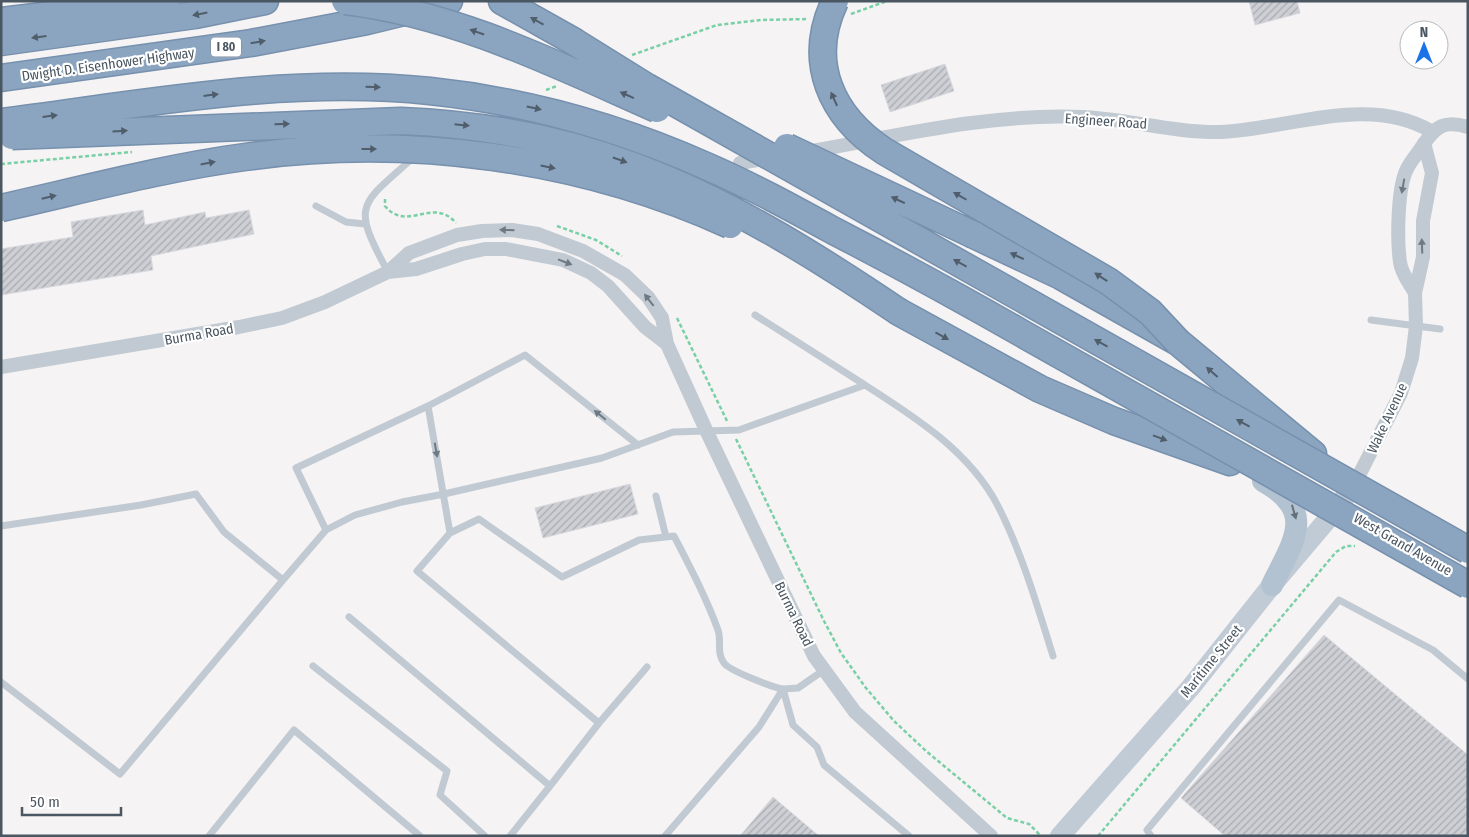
<svg xmlns="http://www.w3.org/2000/svg" width="1469" height="837" font-family="'Fira Sans Condensed',sans-serif">
<style>
.building{fill:url(#building-hatch);stroke:#d7d9de}
.lines{fill:none;stroke-linecap:round;stroke-linejoin:round}
.motorway-casing{stroke:#7690ad;stroke-width:29}
.path{stroke:#7ad0a6;stroke-width:2.5;stroke-dasharray:4 2.5;stroke-linecap:butt}
.service{stroke:#c1cad2;stroke-width:7}
.minor{stroke:#c1cad2;stroke-width:14}
.secondary{stroke:#c1cbd6;stroke-width:20}
.primary{stroke:#b3c2d1;stroke-width:22}
.motorway{stroke:#8ba5c1;stroke-width:26}
.motorway-bridge-casing{stroke:#7690ad;stroke-width:29;stroke-linecap:butt}
.motorway-bridge{stroke:#8ba5c1;stroke-width:26}
.oneway{fill:#505e6b}
.oneway2{fill:#6e7983}
.oneway3{fill:#64717d}
.labels{text-anchor:middle;stroke-width:4.5;stroke-linejoin:round;paint-order:stroke}
.shield{fill:#fff;stroke:#808990;stroke-width:1}
.shield-label{font-size:12px;font-weight:bold;fill:#4a5661}
.street-label{font-size:14px;fill:#4a5661;stroke:#fff}
</style>
<defs>
<pattern id="building-hatch" width="6" height="6" patternUnits="userSpaceOnUse" patternTransform="scale(1.25)"><rect width="6" height="6" fill="#cdcfd5"/><path d="M-1 1l2-2M0 6l6-6M5 7l2-2" fill="none" stroke="#a8abb0"/></pattern>
</defs>
<rect width="100%" height="100%" fill="#f5f3f3"/>
<path class="building" d="M1249 1H1297L1300 13 1255 25Z
M945 64 954 91 890 112 881 85Z
M143 210 145 225 205 212 206 218 249 210 254 234 151 256 153 270 1 295V249L73 237 71 222Z
M630 484 638 514 543 538 535 508Z
M1324 635 1468 755V836H1225L1181 798Z
M773 797 819 836H740Z"/>
<g class="lines">
<g class="motorway-casing">
<path id="motorway" d="M502 1 573 41
M1 21 167 1
M1 42 195 15 265 1
M1 78 251 43 367 21 449 1
M974 235 1061 276 1178 342 1313 454
M899 312 1040 389 1114 421 1230 462"/>
</g>
<path class="path" d="M851 14 887 1
M632 55 717 25 761 20 808 19
M546 90 557 86
M1 164 132 152
M385 199V206C407 233 433 196 456 223
M557 226 596 240 622 256
M677 318 727 421
M736 439 824 621 841 653 866 688 894 721 926 751 1007 818 1029 824 1041 836
M1098 836 1336 552 1346 546H1355"/>
<path class="service" d="M316 206 346 222 365 224
M388 272C351 204 359 206 413 158
M755 315C788 336 821 357 854 378 907 412 968 448 998 506 1022 553 1037 605 1053 656
M1371 320 1440 329
M428 406 450 533
M656 496 666 537
M1 526 141 505 196 494 224 532 283 580 326 530 355 515 402 502 444 494 602 458 673 432 739 430 865 385
M326 530 296 468 428 406 525 355 638 445
M349 617 550 786 599 723 417 571 450 533 479 519 562 577 639 540 674 536C690 567 706 597 718 630 722 642 716 652 724 663 730 671 772 687 783 689L793 725 817 747 824 765 909 836
M313 666 447 771 440 795 485 836
M1 682 120 774 283 580
M599 723 647 667
M209 836 294 730 420 836
M510 836 550 786
M665 836 759 727 783 689 798 688 824 670
M1151 836 1147 830 1339 600 1433 650 1468 679"/>
<path class="minor" d="M806 152C897 136 989 113 1082 117 1128 119 1175 133 1221 132 1289 129 1368 94 1431 131
M740 163 770 158
M388 272 416 269 462 254 485 249H506L563 260 591 273 608 286 645 327 667 344
M1415 293C1410 284 1401 273 1400 262 1397 241 1397 185 1408 167 1412 159 1419 152 1423 145 1436 126 1444 120 1468 127
M1 367 239 327 282 318 325 302 388 272 409 253 457 235 482 231 512 230 538 234 583 251 625 275 648 297 662 318 667 344 706 430 814 656 855 712 991 836
M1356 481 1401 393 1412 358 1416 326 1415 293 1423 257V221L1432 173 1424 143"/>
<path class="secondary" d="M1060 836 1191 687 1272 585 1338 507 1356 481"/>
<path class="primary" d="M1263 481C1318 511 1293 542 1272 585"/>
<use href="#motorway" class="motorway"/>
<g class="motorway-bridge-casing">
<path id="motorway-bridge" d="M345 1C456 14 555 64 657 109
M835 1C806 62 831 116 884 151L1108 281 1150 312 1178 342
M573 41 647 87 1468 550
M1 122C143 104 286 76 430 91 525 101 618 127 706 166 750 185 792 208 834 231 898 264 960 298 1023 334 1171 417 1319 501 1468 585
M12 136 401 121C603 129 736 202 899 312
M787 147 974 235
M1 208C82 190 163 168 245 157 408 134 580 157 730 225"/>
</g>
<use href="#motorway-bridge" class="motorway-bridge"/>
</g>
<defs><path id="oneway-solid" d="M-6-.8H1V-3.2L6.5 0L1 3.2V.8H-6Z" transform="scale(1.25)"/></defs>
<g class="oneway">
<use href="#oneway-solid" transform="translate(200 14) rotate(169)"/>
<use href="#oneway-solid" transform="translate(537 21) rotate(-151)"/>
<use href="#oneway-solid" transform="translate(477 32) rotate(-161)"/>
<use href="#oneway-solid" transform="translate(39 37) rotate(173)"/>
<use href="#oneway-solid" transform="translate(258 42) rotate(-10)"/>
<use href="#oneway-solid" transform="translate(373 87) rotate(2)"/>
<use href="#oneway-solid" transform="translate(211 95) rotate(-7)"/>
<use href="#oneway-solid" transform="translate(627 95) rotate(-156)"/>
<use href="#oneway-solid" transform="translate(834 99) rotate(-114)"/>
<use href="#oneway-solid" transform="translate(534 108) rotate(12)"/>
<use href="#oneway-solid" transform="translate(50 116) rotate(-7)"/>
<use href="#oneway-solid" transform="translate(282 124) rotate(-2)"/>
<use href="#oneway-solid" transform="translate(462 125) rotate(6)"/>
<use href="#oneway-solid" transform="translate(120 131) rotate(-3)"/>
<use href="#oneway-solid" transform="translate(369 149)"/>
<use href="#oneway-solid" transform="translate(620 160) rotate(19)"/>
<use href="#oneway-solid" transform="translate(208 163) rotate(-11)"/>
<use href="#oneway-solid" transform="translate(548 167) rotate(11)"/>
<use href="#oneway-solid" transform="translate(960 196) rotate(-150)"/>
<use href="#oneway-solid" transform="translate(49 197) rotate(-13)"/>
<use href="#oneway-solid" transform="translate(898 200) rotate(-155)"/>
<use href="#oneway-solid" transform="translate(1017 256) rotate(-155)"/>
<use href="#oneway-solid" transform="translate(960 263) rotate(-151)"/>
<use href="#oneway-solid" transform="translate(1101 277) rotate(-147)"/>
<use href="#oneway-solid" transform="translate(942 336) rotate(29)"/>
<use href="#oneway-solid" transform="translate(1101 343) rotate(-151)"/>
<use href="#oneway-solid" transform="translate(1212 372) rotate(-139)"/>
<use href="#oneway-solid" transform="translate(1243 423) rotate(-151)"/>
<use href="#oneway-solid" transform="translate(1160 438) rotate(20)"/>
</g>
<g class="oneway2">
<use href="#oneway-solid" transform="translate(1403 186) rotate(100)"/>
<use href="#oneway-solid" transform="translate(507 230) rotate(-179)"/>
<use href="#oneway-solid" transform="translate(1422 246) rotate(-92)"/>
<use href="#oneway-solid" transform="translate(565 262) rotate(21)"/>
<use href="#oneway-solid" transform="translate(649 300) rotate(-128)"/>
<use href="#oneway-solid" transform="translate(600 415) rotate(-141)"/>
<use href="#oneway-solid" transform="translate(436 450) rotate(80)"/>
</g>
<use class="oneway3" href="#oneway-solid" transform="translate(1294 512) rotate(74)"/>
<g class="labels">
<rect class="shield" x="211" y="37.5" width="30" height="19" rx="4"/>
<g class="shield-label">
<text x="226" y="51">I 80</text>
</g>
<g class="street-label">
<text transform="translate(108 64) rotate(-8)" y="5">Dwight D. Eisenhower Highway</text>
<text transform="translate(1106 121) rotate(4)" y="5">Engineer Road</text>
<text transform="translate(199 334) rotate(-10)" y="5">Burma Road</text>
<text transform="translate(1387 418) rotate(-65)" y="5">Wake Avenue</text>
<text transform="translate(1403 544) rotate(30)" y="5">West Grand Avenue</text>
<text transform="translate(794 614) rotate(64)" y="5">Burma Road</text>
<text transform="translate(1211 661) rotate(-51)" y="5">Maritime Street</text>
</g>
</g>
<rect width="1469" height="837" fill="none" stroke="#4a5661" stroke-width="5"/>
<g transform="translate(1424 45)"><circle r="24" fill="#ffffff" stroke="#b7bbc0"/>
<path d="M0-4L9 19L0 12L-9 19Z" fill="#1a73e8"/>
<text y="-8" font-size="14" font-weight="bold" text-anchor="middle" fill="#4a5661">N</text>
</g>
<path d="M22 807v8h99v-8" fill="none" stroke="#4a5661" stroke-width="2.5"/>
<text x="30" y="807" font-size="15" fill="#4a5661" stroke="#ffffff" stroke-width="4" paint-order="stroke">50 m</text>
</svg>
